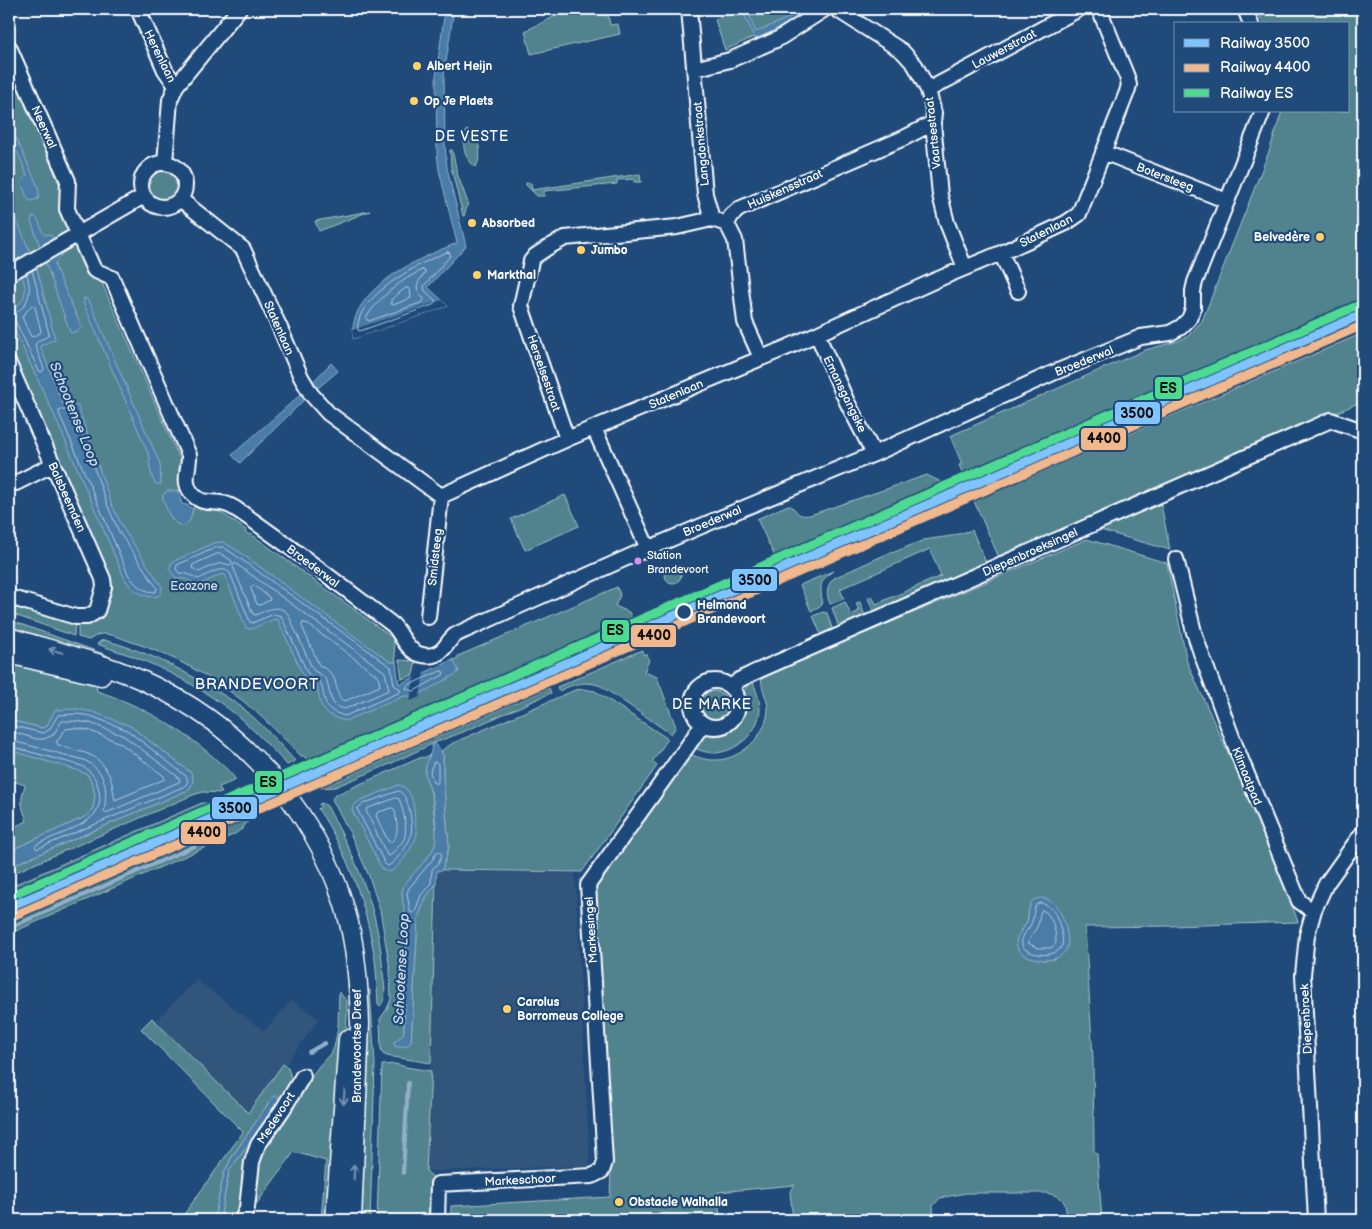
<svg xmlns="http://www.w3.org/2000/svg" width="1372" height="1229" font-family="'Balsamiq Sans',sans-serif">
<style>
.built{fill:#32557c}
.green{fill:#51838e;stroke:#a8c1c6;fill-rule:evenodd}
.water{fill:#4a7ca7;stroke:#92b0ca}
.pier{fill:#1f4a7a}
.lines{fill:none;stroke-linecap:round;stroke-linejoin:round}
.shore{stroke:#b7cbdc;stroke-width:1}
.stream{stroke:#92b0ca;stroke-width:4}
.minor-casing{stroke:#fff;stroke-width:18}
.major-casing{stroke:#fff;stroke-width:21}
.minor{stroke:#1f4a7a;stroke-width:14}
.major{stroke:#1f4a7a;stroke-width:18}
.rail-1-casing{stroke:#1f4a7a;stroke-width:12}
.rail-2-casing{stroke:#1f4a7a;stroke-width:12}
.rail-3-casing{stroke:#1f4a7a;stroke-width:12}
.rail-1{stroke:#80c4ff;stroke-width:9}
.rail-2{stroke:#f1b78d;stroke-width:9}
.rail-3{stroke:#4ddb92;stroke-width:9}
.oneway{stroke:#7992af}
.poi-dot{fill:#ffd166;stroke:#1f4a7a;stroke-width:2}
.bus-dot{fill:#d193ec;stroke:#1f4a7a;stroke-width:2}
.stop-dot{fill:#1f4a7a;stroke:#fff;stroke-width:2.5}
.labels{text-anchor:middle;stroke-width:4.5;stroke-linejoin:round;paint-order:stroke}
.bus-label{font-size:11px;fill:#fff;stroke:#1f4a7a;text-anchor:start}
.street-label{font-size:12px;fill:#fff;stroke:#1f4a7a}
.poi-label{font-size:12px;font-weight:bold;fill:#fff;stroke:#1f4a7a;text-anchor:start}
.park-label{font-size:12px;fill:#d4e0e3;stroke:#1f4a7a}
.stop-label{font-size:12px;font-weight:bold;fill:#fff;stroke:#1f4a7a;text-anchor:start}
.neighbourhood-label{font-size:14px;letter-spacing:1px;fill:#fff;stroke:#1f4a7a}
.water-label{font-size:14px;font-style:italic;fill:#d2dee9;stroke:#1f4a7a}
.quarter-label{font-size:15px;letter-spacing:1px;fill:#fff;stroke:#1f4a7a}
.line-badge{stroke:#1f4a7a;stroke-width:2}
.pale-badge-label{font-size:14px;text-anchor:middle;font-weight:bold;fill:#111}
</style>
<rect width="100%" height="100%" fill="#1f4a7a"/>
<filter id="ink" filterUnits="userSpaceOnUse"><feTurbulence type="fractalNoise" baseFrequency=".02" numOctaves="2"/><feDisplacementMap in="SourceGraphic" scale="10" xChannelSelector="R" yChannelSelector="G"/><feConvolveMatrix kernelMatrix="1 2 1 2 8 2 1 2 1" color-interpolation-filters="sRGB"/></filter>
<g filter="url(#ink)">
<path class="built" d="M249 794 263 811 9 922V896L211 808 212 810Z
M438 871 575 873 590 1166 426 1171Z
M197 980 264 1031 292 1000 319 1019 247 1118 152 1024Z"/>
<path class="green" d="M570 9H607L610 25 618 24 620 34 531 54 525 31Z
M731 9H811L787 22 725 50 715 20Z
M1257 9H1363V303L965 478 959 465 962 464 950 436 1145 350 1178 341 1187 337 1202 321 1270 149 1282 111H1348V24H1263Z
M9 66 101 282 102 283 182 464 178 479 181 490 176 491 178 503 192 511 195 506 205 510 219 511 246 530 245 532 250 535 251 534 393 638 396 662H393L398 687 454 662 453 660 458 658V656L617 587 620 595 615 606 629 612 633 621 312 764H310L304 756H301C283 737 264 718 243 701 209 675 170 654 129 641 121 638 112 634 103 634 98 634 94 637 89 640L78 637V624H87L99 618 110 584 9 356Z
M467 130C480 139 483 153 476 167 463 158 461 144 467 130Z
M450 150H452L458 176 468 203 464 216H463L451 167Z
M147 187a16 16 0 1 1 32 0a16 16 0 1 1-32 0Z
M640 174 641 182H634V179L617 180V184L544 191V196H537L526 185V183H531L532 190Z
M370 211 319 231 315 221Z
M1363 333V401L1000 560 974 501Z
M927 475 949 486 936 490 796 552 795 550 776 559 757 519 788 505C800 510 794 517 810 515Z
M565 495 579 526 525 550 511 519Z
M1160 499 1170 550 1093 528Z
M972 530 987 565 877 612 873 610 868 598 872 596 876 604 941 576 930 549 840 589 844 599 830 604C826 594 826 586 834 578L891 552 892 553 924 540 951 536Z
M1087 539 1167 563 1187 662 1265 835 1286 887 1298 922 1170 926 1085 927 1093 1059 1094 1151 1097 1154 1102 1220H1067C1065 1201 1066 1198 1047 1193H966L940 1198 933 1206 934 1220H793L790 1192 795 1185 718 1192 720 1220H451V1206L610 1197 611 1171 594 886 688 753C697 757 704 760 714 760 740 761 768 735 768 708 767 696 759 686 762 674L865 629 866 633ZM1053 903C1063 916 1067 929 1067 946L1055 959 1042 960 1020 931 1027 923 1029 910Z
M665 575a8 8 0 1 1 16 0a8 8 0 1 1-16 0Z
M833 571C816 582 822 590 822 605L811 611 800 585Z
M845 602 851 615 859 611 856 603 860 602 865 616 864 618 841 628 838 625 832 608Z
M9 603 75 623 74 636 9 613Z
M823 612 827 613 833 631 822 637 813 616Z
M9 620 107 655V657L9 635Z
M104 640C143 650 178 667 212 688 223 695 234 701 244 709 262 724 279 743 295 761L287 765C272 749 258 734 241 719 212 694 175 674 140 659 125 653 113 650 97 644L101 641Z
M642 650 644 655 647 654 649 660 644 672 657 677 676 727 671 734 601 686C585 680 573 684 559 691L557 687Z
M9 657 96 684 97 691C141 705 186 731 220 763 226 768 232 774 236 780L219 787 222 793 203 792 193 795 9 875V867L188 790C193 784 194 780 191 773L130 726 46 727 42 728 9 720Z
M399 660 416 661 413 675 402 679Z
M752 679C755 688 760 699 760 709 759 732 738 751 716 753 708 753 700 751 693 747 695 745 698 740 701 738 710 733 722 740 734 729 751 713 735 694 752 679Z
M549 688 551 693 463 732 434 743 390 764 335 787 318 788 324 785 325 786 330 784Z
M583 689 595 691 668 739 652 762 657 766 582 872 442 870 449 847 443 777V755L441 751 453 743 575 690Z
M699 706a15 15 0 1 1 30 0a15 15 0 1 1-30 0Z
M9 750 80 770 88 775 93 785 95 796 93 808 89 814 83 818 9 851V829L27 821C21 805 20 801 25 785L9 780Z
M430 755 425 773 432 797 437 838 435 846 429 856 405 885 402 892 407 926 404 1030 403 1035 394 1042 411 1041 418 918 426 897 436 884 431 1063 387 1056 383 1054 381 1049 380 1019 387 1009 391 999 390 969 380 910 369 876 350 833 332 799 335 795 422 757 423 758Z
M202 803 220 804 228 803 212 810 211 808 9 896V887Z
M322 803 327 806C357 861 379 909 383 973 384 984 388 997 380 1006L378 1005C377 989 377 975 375 960 367 907 348 853 318 809L321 807 319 804Z
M261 812 249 820 242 829 233 835 9 934V922Z
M369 990H370L375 1064 370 1220H356L363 1000Z
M339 992 347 1001V1016L333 1220H321L326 1161 294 1152 245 1220 263 1143 319 1066 330 1054 334 1048 338 1028Z
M152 1018 248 1113 283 1064 288 1068 293 1084 248 1171 237 1220H220L229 1171 278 1103 279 1098 276 1096 272 1098 232 1157 224 1173 214 1220H180L243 1132 141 1029Z
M395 1064 406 1067 431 1071 426 1171 434 1178 433 1220H377L382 1065Z"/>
<path class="water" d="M445 9H454L444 75 445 145 447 168 466 246 428 287 448 306 353 339C347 289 419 258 457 243L439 170 437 153 436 76Z
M742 9H747C751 17 752 25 756 32L786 19 804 9H813L790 23 755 39Z
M9 122 38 187 39 194 38 199 30 201 27 198 22 184 23 180 27 175 18 153 16 151 9 149Z
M34 216C41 220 39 229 45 235L49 234 54 239 61 255 55 263V267L82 328 72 333 70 332 31 221 32 218Z
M18 223 37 269 55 339 40 346 63 404 67 406 76 405 78 407 111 503 124 530 162 587C162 605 138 594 131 587 128 584 126 580 124 577L52 410 9 318C10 308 12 311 18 305 29 296 25 282 20 271 17 265 15 258 9 254V225Z
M84 298 87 299 90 303 160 464 161 484H156L152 477 149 462 151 460 84 304Z
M331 363 338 371 304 400 240 463 232 455 300 395Z
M167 491H178L182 504 187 505 193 509 190 520 186 525C173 529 166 509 163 498V495Z
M223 542 238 551 390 662H396L399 684 453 660 459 671 456 674 411 699 410 696H404L345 721C321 713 321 709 317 685L304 677 278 620 275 619 251 629 246 628 225 575 222 574 196 586C190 580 186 578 177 579L169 569 172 562 214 543Z
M76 709 93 712 130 726 191 773C194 780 193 784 188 790L9 867V851L83 818 89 814 93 808 95 796 93 785 88 775 80 771 9 750V720L42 728 46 727 55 710Z
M435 743 443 755V777L449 847 442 870 437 871 436 884 426 897 418 918 411 1041 408 1045 399 1047 395 1046 394 1042 403 1035 404 1030C405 997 408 960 407 927 407 916 402 905 402 893 402 880 431 860 435 844 438 834 434 805 432 795 430 788 426 780 425 773 425 763 432 754 432 744Z
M399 785C414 789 414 810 415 822 416 826 417 831 417 834 416 842 399 867 393 870 389 873 385 871 382 869L352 810 353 806 361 800Z
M1041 898C1045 899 1048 899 1052 902 1062 909 1070 935 1067 947 1063 960 1045 962 1034 958 1029 957 1020 954 1018 949 1012 937 1023 931 1027 922 1029 916 1028 909 1031 903 1033 899 1037 899 1041 898Z
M275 1096 279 1097 278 1103 229 1171 220 1219V1220H214L224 1173 232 1157 272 1098Z"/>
<path class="pier" d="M442 300 448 306 353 339 352 330Z
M424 672 420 697 410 701 414 676Z"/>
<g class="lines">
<path class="shore" d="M447 252 450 253V256L424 286 425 291 436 301 435 304 360 331 358 330C354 297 421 262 447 252Z
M422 270 425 271V273C417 283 413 288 424 299L423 302 369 321 367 320 366 318C379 297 401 280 422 270Z
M26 273C31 285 31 298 22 308 18 312 16 312 13 316L39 371 42 372 44 369 35 345C38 338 46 340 49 334L32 270
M406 288 410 289 411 298 393 305 391 304V300Z
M33 305 35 307 41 331 40 333 32 337 30 335 22 317 31 306Z
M62 410 73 411 74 412 107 504 119 532 157 588 156 592C143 592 135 585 128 574L59 413V411Z
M223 547 235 555 391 667 394 685 400 689V692L345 716C323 710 326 703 321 683L308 674 281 616 274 614 252 623 250 622 230 573C221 564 207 576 198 579 192 576 187 573 179 573L176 569 177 565 215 548Z
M217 554H221L231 560 232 563 230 565C218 561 210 567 199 572L192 568 193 565Z
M235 563 385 672 389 690 345 709 338 707 334 704 331 699 327 681 323 676 313 670 288 614C278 603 267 610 256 615L253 614 233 567Z
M252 586H255L269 597 270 600 260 605 257 604 251 589Z
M303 623H306L378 676 380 686 345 701 340 699 334 678 329 671 319 665 302 626Z
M441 671 444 672 443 675 414 691 406 689 407 686Z
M9 725 43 733 49 730 58 715 76 714 91 716 127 730 186 776 188 781 185 786 37 849 35 847 37 844C46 840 56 836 66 832 84 823 104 816 99 791 97 779 92 772 82 766L9 746
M75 728 88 730 120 743 164 776 165 779 115 800C113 793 113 784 110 777 97 748 80 755 57 744V741L66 729Z
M9 731 37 739H44L53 735 62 721H76L90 723 124 736 177 776 180 780 179 782 106 813 104 811C108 788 106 771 84 760L9 740
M436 762 438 764V782L436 784 433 782 430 772 433 763Z
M399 791C409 795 413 824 411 835 410 843 395 863 388 866L385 864 357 809 363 804Z
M396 798 399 799C403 807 408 831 404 839 401 845 395 850 391 855L389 856 387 855 366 811 367 809Z
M392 808 395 810C396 822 401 834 391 842L388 841 376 816 377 813Z
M437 852H440L442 855 438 864 432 869 431 883 421 895 415 912 411 913 410 911 407 893 409 888 433 859Z
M1041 903C1049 905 1054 910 1057 918 1060 926 1064 937 1062 945 1058 960 1024 955 1022 945 1020 936 1028 931 1031 924 1034 918 1033 911 1036 905Z
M1042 910C1053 914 1056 932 1056 943L1051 948H1038L1028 943C1030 936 1034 933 1037 927 1040 921 1038 915 1042 910Z"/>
<path class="stream" d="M9 928 195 846
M309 1052 325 1043
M403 1173 408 1083"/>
<g class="minor-casing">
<path id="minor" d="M138 9 165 70 176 86 170 100 165 163
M689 9 705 194 712 219
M836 9 902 51 915 65 928 90 934 113 933 123 940 195 947 223 965 268
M1245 9 1251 24
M9 47 68 181 67 209 94 270 112 278 189 455C190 467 182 481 191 492 201 506 212 500 225 504 231 505 237 510 242 513 293 548 343 587 393 625 400 632 402 640 409 647 416 656 432 659 441 651 446 647 449 640 454 636 458 633 464 631 468 629L633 555 744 508 874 454 1053 373 1141 337 1170 333 1181 327 1189 319 1193 309V291L1195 282 1263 111
M694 69 730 60 778 39 825 9
M176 86 239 9
M928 90 1079 9
M1103 152 1227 201
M141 185a22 22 0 1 1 44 0a22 22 0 1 1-44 0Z
M180 199 243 249 280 328 301 377 311 394 328 413 441 496 567 439 788 347 936 280 1001 253 1066 223 1079 214 1127 92 1129 85 1127 77 1099 9
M727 224 731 216 739 209 904 138 933 123
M727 224 735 240 745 322 761 358
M1001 253 1018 291
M9 274 144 196
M817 334 847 402 874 454
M9 364 103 579 104 587 97 611 87 617H76L9 597
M594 428 648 549
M567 439 521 306 531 261 535 256 547 248 565 238 677 227 712 219 727 224
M9 483H16L52 465
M1176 559 1194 632 1201 653 1235 745 1299 901 1307 907 1314 910
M428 617 441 496
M692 704a23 23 0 1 1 46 0a23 23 0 1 1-46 0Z
M731 688 739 680 753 673 1331 420 1363 431
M242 1220 247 1208 252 1162 258 1145 283 1109 303 1076
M437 1220 438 1184 592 1176 602 1171 605 1162 588 885 687 747 698 731 703 725
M1316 1220 1303 975 1307 935 1314 910 1326 884 1363 832"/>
</g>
<g class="major-casing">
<path id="major" d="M9 637C57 652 107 663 152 685 247 730 324 821 349 923 357 956 359 990 360 1024L352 1220
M9 654 101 676
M335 1220 348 1039"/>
</g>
<use href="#minor" class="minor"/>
<use href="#major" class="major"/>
<g class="rail-1-casing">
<path id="rail-1" d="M9 907 1363 314"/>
</g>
<g class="rail-2-casing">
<path id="rail-2" d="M13 916 1363 325"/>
</g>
<g class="rail-3-casing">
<path id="rail-3" d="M9 896 1359 305"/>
</g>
<use href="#rail-1" class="rail-1"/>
<use href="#rail-2" class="rail-2"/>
<use href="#rail-3" class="rail-3"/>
</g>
<defs><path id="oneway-shaft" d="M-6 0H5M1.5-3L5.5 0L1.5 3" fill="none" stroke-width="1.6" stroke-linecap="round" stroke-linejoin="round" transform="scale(1.25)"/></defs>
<g class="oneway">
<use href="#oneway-shaft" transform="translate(56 651) rotate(-164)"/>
<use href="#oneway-shaft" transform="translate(344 1097) rotate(94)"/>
<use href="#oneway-shaft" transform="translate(354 1172) rotate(-88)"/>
</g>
</g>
<g class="poi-dot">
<circle cx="417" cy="66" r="5"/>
<circle cx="414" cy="101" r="5"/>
<circle cx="472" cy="223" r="5"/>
<circle cx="1320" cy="237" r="5"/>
<circle cx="581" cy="250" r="5"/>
<circle cx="477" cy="275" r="5"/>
<circle cx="507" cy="1009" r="5"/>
<circle cx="619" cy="1202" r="5"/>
</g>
<circle class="bus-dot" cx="638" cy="561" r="4.5"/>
<circle class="stop-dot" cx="684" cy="612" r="8"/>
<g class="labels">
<g class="bus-label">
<text x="647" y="559">Station<tspan x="647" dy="14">Brandevoort</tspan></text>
</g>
<g class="street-label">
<text transform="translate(1004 49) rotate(-28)" y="4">Lauwerstraat</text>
<text transform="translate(160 56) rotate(64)" y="4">Herenlaan</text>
<text transform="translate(44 127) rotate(66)" y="4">Neerwal</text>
<text transform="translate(933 133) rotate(-96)" y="4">Vaartsestraat</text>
<text transform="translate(701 144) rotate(-95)" y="4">Langdonkstraat</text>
<text transform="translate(1165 177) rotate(21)" y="4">Botersteeg</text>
<text transform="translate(785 189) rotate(-24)" y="4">Huiskensstraat</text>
<text transform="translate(1046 231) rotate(-27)" y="4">Statenlaan</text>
<text transform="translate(279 328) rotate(66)" y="4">Statenlaan</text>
<text transform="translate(1084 361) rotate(-22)" y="4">Broederwal</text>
<text transform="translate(544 373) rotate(71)" y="4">Herselsestraat</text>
<text transform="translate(676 394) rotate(-23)" y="4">Statenlaan</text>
<text transform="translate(845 394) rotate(64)" y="4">Emansgangske</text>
<text transform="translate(67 497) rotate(66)" y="4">Balsbeemden</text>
<text transform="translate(712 521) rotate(-23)" y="4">Broederwal</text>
<text transform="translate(1030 552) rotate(-24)" y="4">Diepenbroeksingel</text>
<text transform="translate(435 557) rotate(-84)" y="4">Smidsteeg</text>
<text transform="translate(313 566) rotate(37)" y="4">Broederwal</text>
<text transform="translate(1247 776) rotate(68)" y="4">Klimaatpad</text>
<text transform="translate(591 930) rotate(-94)" y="4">Markesingel</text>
<text transform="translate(1306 1019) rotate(-93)" y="4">Diepenbroek</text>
<text transform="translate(357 1046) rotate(-90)" y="4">Brandevoortse Dreef</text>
<text transform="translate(276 1118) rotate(-57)" y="4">Medevoort</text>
<text transform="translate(520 1180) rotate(-3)" y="4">Markeschoor</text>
</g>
<g class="poi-label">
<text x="427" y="70">Albert Heijn</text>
<text x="424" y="105">Op Je Plaets</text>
<text x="482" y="227">Absorbed</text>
<text x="1310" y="241" text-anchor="end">Belvedère</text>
<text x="591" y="254">Jumbo</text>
<text x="487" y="279">Markthal</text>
<text x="517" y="1006">Carolus<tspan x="517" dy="14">Borromeus College</tspan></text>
<text x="629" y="1206">Obstacle Walhalla</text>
</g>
<g class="park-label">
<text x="194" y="590">Ecozone</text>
</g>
<g class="stop-label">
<text x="697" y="609">Helmond<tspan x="697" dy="14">Brandevoort</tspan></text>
</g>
<g class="neighbourhood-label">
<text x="472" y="141">DE VESTE</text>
<text x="712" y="709">DE MARKE</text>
</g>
<g class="water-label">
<text transform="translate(75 414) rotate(68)" y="5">Schootense Loop</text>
<text transform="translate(401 969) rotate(-87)" y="5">Schootense Loop</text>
</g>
<g class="quarter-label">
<text x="257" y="689">BRANDEVOORT</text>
</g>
</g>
<g class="line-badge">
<rect x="1154" y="376" width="29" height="24" rx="5" fill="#4ddb92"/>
<rect x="1114" y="401" width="47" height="24" rx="5" fill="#80c4ff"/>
<rect x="1080" y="427" width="47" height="24" rx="5" fill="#f1b78d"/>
<rect x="731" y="568" width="47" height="24" rx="5" fill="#80c4ff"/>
<rect x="601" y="619" width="29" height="24" rx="5" fill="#4ddb92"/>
<rect x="630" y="624" width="47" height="24" rx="5" fill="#f1b78d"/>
<rect x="254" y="770" width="29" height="24" rx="5" fill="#4ddb92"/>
<rect x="211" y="796" width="47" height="24" rx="5" fill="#80c4ff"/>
<rect x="180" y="821" width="47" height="24" rx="5" fill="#f1b78d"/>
</g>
<g class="pale-badge-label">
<text x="1168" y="393">ES</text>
<text x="1137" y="418">3500</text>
<text x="1104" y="443">4400</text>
<text x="755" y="585">3500</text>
<text x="615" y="635">ES</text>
<text x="654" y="640">4400</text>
<text x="268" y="787">ES</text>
<text x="235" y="813">3500</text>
<text x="204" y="837">4400</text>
</g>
<rect width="1372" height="1229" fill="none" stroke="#1f4a7a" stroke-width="30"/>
<rect x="15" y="15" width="1342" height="1199" fill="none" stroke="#fff" stroke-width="2" filter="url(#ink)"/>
<rect x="1174" y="22" width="175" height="90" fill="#1f4a7a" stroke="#7992af"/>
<rect x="1184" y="39" width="25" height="8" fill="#80c4ff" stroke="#7992af"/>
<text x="1220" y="48" font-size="15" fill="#ffffff">Railway 3500</text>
<rect x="1184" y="64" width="25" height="8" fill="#f1b78d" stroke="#7992af"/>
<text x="1220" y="72" font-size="15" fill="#ffffff">Railway 4400</text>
<rect x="1184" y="89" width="25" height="8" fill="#4ddb92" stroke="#7992af"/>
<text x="1220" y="98" font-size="15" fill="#ffffff">Railway ES</text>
</svg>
